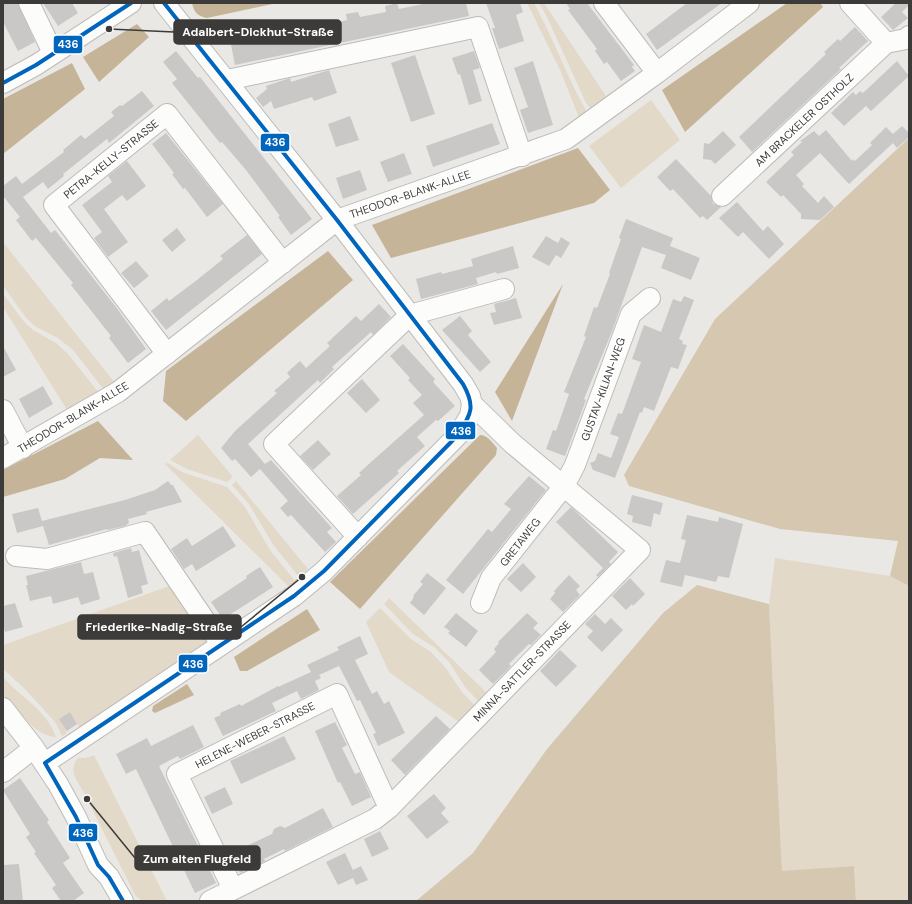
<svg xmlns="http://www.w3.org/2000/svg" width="912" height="904" font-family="'DM Sans',sans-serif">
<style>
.green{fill:#e3d9c8}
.forest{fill:#d6c8b0}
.water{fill:#c5b497}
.building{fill:#c9c8c6}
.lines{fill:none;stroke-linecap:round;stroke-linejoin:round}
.minor-casing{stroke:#bdbbba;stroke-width:22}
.minor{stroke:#fcfcfb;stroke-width:20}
.bus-1-casing{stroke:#fff;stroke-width:7}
.bus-1{stroke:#0065bd;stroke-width:4}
.labels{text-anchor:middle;stroke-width:3;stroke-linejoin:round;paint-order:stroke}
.street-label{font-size:11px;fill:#3c3b3a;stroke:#fff}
.leader{fill:none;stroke:#3c3b3a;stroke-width:1.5}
.callout-dot{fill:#3c3b3a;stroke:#fff;stroke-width:1.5}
.callout{fill:#3c3b3a;stroke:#3c3b3a;stroke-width:1.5}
.callout-label{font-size:12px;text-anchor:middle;font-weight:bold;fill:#fff}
.line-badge{stroke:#fff;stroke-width:1.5}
.badge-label{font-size:11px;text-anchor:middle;font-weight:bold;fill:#fff}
</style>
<rect width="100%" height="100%" fill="#eae8e5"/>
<path class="green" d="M527 3H534C554 39 567 78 588 114L580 120 560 70Z
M539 3H544L608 99 592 110 586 103 546 15Z
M651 100 680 140 621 188 589 146Z
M3 242 115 383 104 390 73 350 58 338 36 327 27 319 3 286Z
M3 294 25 323 33 330 56 343 68 354 99 393 67 410 3 307Z
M198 435 233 477 227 482 187 469 170 460Z
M168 463 182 472 227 487 245 507 270 550 295 581 288 586 165 464Z
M236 481 308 569 299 577 274 546 249 504 232 485Z
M775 558 890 576 909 586V901H856L854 866 782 872 769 604Z
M172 585 209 640 79 727 70 713 66 734 62 736 55 722 25 689 3 669V645Z
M389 598 490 696 482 705 465 687 449 662 434 647 413 634 384 604Z
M380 608 411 639 431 652 445 667 462 692 478 709 463 725 389 672 366 622Z
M3 677C20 697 47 710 56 737 40 736 29 723 19 712L15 711 3 696Z
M94 755 167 901H142L135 895 83 791C76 779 68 770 78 758H86Z"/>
<path class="forest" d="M909 138V586L890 576 898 541 780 529 629 486 624 475 715 319Z
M697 585 769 604 782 871 854 866 856 901H416L473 853 547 749 663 613Z"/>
<path class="water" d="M192 3H277L207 18C197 16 194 12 192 3Z
M787 3H820L823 7 685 132 662 90Z
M137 24 149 37 99 82 83 57Z
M72 63 85 89 3 154V99Z
M578 148 610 190 594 203 391 258 372 225Z
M328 251 353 280 186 421 163 401 166 371Z
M563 284 512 421 495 392Z
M98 421 133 460 100 458 65 479 3 497V470Z
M480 435C487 435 492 442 497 448L496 455 360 609 330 582Z
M307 609 320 630 247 671H240L234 657Z
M187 684 194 695 155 713 152 711 153 706Z"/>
<path class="building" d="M3 3H18L35 42 18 51 3 22Z
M43 3H72L78 13 58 26Z
M397 3 399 9 428 3H466L469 16 235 65 231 45 308 28 307 23 319 20 321 26 347 20 346 14 358 12 360 17 386 12 385 6Z
M486 3H520L523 12 516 15 524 41 499 49 492 28H495Z
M566 3H587L634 65 632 67 635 71 621 81 607 62 604 64 595 51 597 49 568 10 570 9Z
M687 3H722L657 50 646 34Z
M896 3H909V5L902 12 908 18 893 30 881 17Z
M855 27 868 41 839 68 841 69 752 152 739 137 826 54 824 52 838 39 840 41Z
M176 51 198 78 200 77 312 219 291 235 278 217 280 216 246 170 222 142 220 143 172 83 177 79 163 62Z
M474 51 480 68 473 70 482 101 469 105 460 74 458 75 452 58Z
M415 55 435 114 411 122 391 63Z
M533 61 553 125 528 133 520 110 528 107 514 68Z
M897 61 909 76 871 111 866 106 844 126 831 113 853 92 856 95 860 91 863 93Z
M329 70 337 93 314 101 312 97 274 109 271 101 263 107 256 98 267 89 266 86 290 78 291 82Z
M142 91 154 106 109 143 107 139 63 174 64 176 48 189 43 182 23 197 51 233 55 230 116 307 146 349 128 363 109 338 111 336 71 285 73 283 36 238 32 241 16 220 20 217 3 196V186L16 176 22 184 64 152 63 150 81 135 85 139 114 116 111 112 120 105 122 106Z
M350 116 359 140 336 147 328 124Z
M492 123 500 144 433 167 426 146Z
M902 126 909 133V137L897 148 893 143 849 184 820 153 796 175 804 184 802 186 818 203 824 196 834 207 820 220 801 219V214L783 195 781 197 766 182 794 155 791 152 802 142 800 141 814 131 819 136 826 130 852 161 853 159 855 161 872 145 870 143 886 127 893 134Z
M723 131 736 145 715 164 711 160 703 159 704 143 709 144Z
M166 133 223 204 207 217 185 188 183 189 172 174 174 173 152 144Z
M404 153 412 174 388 182 380 162Z
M676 159 711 196 713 204 721 207 707 220 703 216 700 218 673 189 670 191 657 177Z
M127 161 146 186 127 201 122 195 104 209 128 242 108 257 94 238 102 232 82 205 112 182 108 176Z
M360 170 367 190 343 199 336 178Z
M737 202 763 231 768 226 784 244 769 259 743 232 738 237 719 218Z
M626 219 673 238 670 246 700 258 691 280 661 268 666 255 642 247 613 329 584 399 586 400 565 456 546 449 553 430 556 431 569 394 564 392 586 337 584 336 594 307 597 308 610 274 609 273 621 239 619 238Z
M177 228 186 240 172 252 162 240Z
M247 235 262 254 166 330 151 311 167 298 169 301 197 280 223 259 220 256Z
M546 236 558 243 561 237 570 243 561 258 556 255 549 266 532 257Z
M513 246 519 268 497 274 496 272 476 278 478 284 421 299 416 279 441 272 442 274 473 266 471 259Z
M136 261 149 276 134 288 121 273Z
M684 296 694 300 679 339 683 341 682 344 687 345 678 369 671 367 654 411 644 407 642 413 640 412 615 478 593 470 590 463 595 461 598 453 611 458 619 437 610 434 618 413 622 414 641 362 632 359 644 325 661 332 673 299 681 302Z
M516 298 522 318 494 325 490 313 496 312 494 304Z
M379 304 391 317 373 335 371 332 332 367 334 369 320 383 318 380 248 444 265 464 271 460 332 528 327 532 336 542 325 552 291 515 288 517 280 508 288 501 260 469 251 477 235 459 232 461 221 448 235 431 277 393 274 391 290 377 287 373 291 369 300 361 306 368 330 346 327 343 356 316 361 321Z
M460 316 472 331 468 335 491 362 480 372 442 330Z
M403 344 435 379 433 382 455 406 438 421 436 420 417 437 425 446 397 471 399 473 353 514 337 496 361 475 359 473 370 463 424 415 413 403 422 395 408 380 410 378 390 356Z
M3 346 16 370 3 377Z
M362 379 380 400 366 413 347 393Z
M43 386 53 404 29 418 19 399Z
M318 440 331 454 313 470 300 456Z
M529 476 546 490 463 594 446 580 488 529 492 532 511 509 504 504Z
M168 481 171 485H173L182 502 146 512 147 514 128 519 129 523 125 526 107 530V529L49 545 43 526 17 533 12 514 38 508 42 521 125 500 155 490Z
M632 495 663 503 660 515 654 513 651 527 632 522 633 516 627 514Z
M571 507 618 552 609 562 611 564 598 577 596 575 603 568 556 522Z
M687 515 718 522 719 517 743 524 729 578 718 576 716 582 685 575 682 587 660 582 666 560 680 563 686 540 681 539Z
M223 526 236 546 196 571 192 564 184 569 171 549 187 538 192 546Z
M131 548 132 552 139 550 148 584 141 586 143 593 128 598 117 556 114 557 113 553Z
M81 562 84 574 93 572 100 599 81 605 78 597 53 604 51 596 30 601 26 585H28L26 576Z
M523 563 536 577 521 592 507 579Z
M260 567 273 587 223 619 211 602 247 578 246 576Z
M427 573 446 588 424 615 410 603 414 597 413 596 423 584 420 582Z
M569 575 580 586 576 590 580 595 563 612 550 599 555 593 554 591Z
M630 578 645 594 633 606 632 604 626 610 612 596Z
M15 603 23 627 5 632 3 624V606Z
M456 613 478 631 466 647 448 633 450 631 444 627Z
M527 613 538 623 533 628 541 635 531 645 529 644 509 664 511 666 493 684 479 670 496 652 494 649 499 643 498 642Z
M595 614 605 624 611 618 623 630 602 652 587 637 593 631 585 624Z
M360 636 368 654 355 660 372 694 377 691 384 704 389 701 405 733 378 746 373 734 376 733 360 700 357 701 339 666 319 675 321 678 315 681 319 690 301 699 297 691 272 703 276 711 223 736 214 718 221 715 220 713 240 704 241 706 278 686V687L311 672 307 665 339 650 337 647Z
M560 650 577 666 556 687 540 671Z
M70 712 77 724 67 731 59 719Z
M436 716 450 729 405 775 391 760Z
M335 722 347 745 342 748 355 774 360 772 371 797 352 806 340 782 338 783 315 731Z
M193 725 204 747 180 759 178 756 159 766 216 883 195 893 136 769 126 774 116 754 147 738 151 746Z
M284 736 296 759 241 784 230 761Z
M20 778 49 820 47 822 70 858 63 863 84 893 73 901H61L52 888 56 885 34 853 36 852 26 837 30 834 3 790Z
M225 787 233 804 212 814 204 797Z
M434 794 446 808 441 813 449 822 427 839 407 816Z
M323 808 333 827 285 851 284 849 264 859 265 861 240 873 230 854 272 834 274 829 280 826 285 828Z
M380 831 389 849 372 857 364 839Z
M345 853 353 870 361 866 368 880 356 885 353 878 338 885 326 862Z
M19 864 23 901H3V865Z"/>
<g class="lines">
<g class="minor-casing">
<path id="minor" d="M29 3 53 53
M604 3 657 73
M850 3 886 43
M227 80 478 27 522 156
M3 83 36 65 131 3
M722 196 886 43 906 39 909 36
M167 354 54 205 167 114 283 263
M3 410 23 448
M3 458 118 392 337 220 566 139 657 73 749 3
M358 537 274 444 410 315 504 289
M16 556 47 559 145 532 221 644
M481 603 491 578 564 486 575 465 631 314 650 298
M3 708 34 748 58 784 76 817 98 865 109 877 123 901
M45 763 294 596 324 571 458 435 470 416 472 404 470 396 463 384 337 220 164 3
M3 772 34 748
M233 889 177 774 337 694 389 808
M210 901 375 819 389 808 640 550 513 444 472 404"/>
</g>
<use href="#minor" class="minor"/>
<g class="bus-1-casing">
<path id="bus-1" d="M3 83 36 65 131 3
M45 763 294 596 324 571 458 435C471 414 476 407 463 384L337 220 164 3
M45 763 76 817 98 865 109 877 123 901"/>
</g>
<use href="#bus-1" class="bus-1"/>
</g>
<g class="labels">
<g class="street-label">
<text transform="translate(804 120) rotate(-43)" y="4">AM BRACKELER OSTHOLZ</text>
<text transform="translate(111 159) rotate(-39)" y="4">PETRA-KELLY-STRASSE</text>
<text transform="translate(410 194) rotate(-19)" y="4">THEODOR-BLANK-ALLEE</text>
<text transform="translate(603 389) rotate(-70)" y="4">GUSTAV-KILIAN-WEG</text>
<text transform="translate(73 417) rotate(-31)" y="4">THEODOR-BLANK-ALLEE</text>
<text transform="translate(520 542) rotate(-52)" y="4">GRETAWEG</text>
<text transform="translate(522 671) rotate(-46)" y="4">MINNA-SATTLER-STRASSE</text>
<text transform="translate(255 735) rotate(-27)" y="4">HELENE-WEBER-STRASSE</text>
</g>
</g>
<path class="leader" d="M109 29L174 32M302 577L241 627M87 799L135 858"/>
<g class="callout-dot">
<circle cx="109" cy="29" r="4"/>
<circle cx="302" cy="577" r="4"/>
<circle cx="87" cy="799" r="4"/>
</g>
<g class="callout">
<rect x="174" y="20" width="167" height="24" rx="4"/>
<rect x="78" y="615" width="163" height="24" rx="4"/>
<rect x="135" y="846" width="125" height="24" rx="4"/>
</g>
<g class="callout-label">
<text x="258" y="36">Adalbert-Dickhut-Straße</text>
<text x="159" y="631">Friederike-Nadig-Straße</text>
<text x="197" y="863">Zum alten Flugfeld</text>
</g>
<g class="line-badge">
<rect x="53" y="35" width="30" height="19" rx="4" fill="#0065bd"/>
<rect x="260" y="133" width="30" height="19" rx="4" fill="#0065bd"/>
<rect x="445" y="421" width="31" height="19" rx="4" fill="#0065bd"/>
<rect x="178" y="654" width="30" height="19" rx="4" fill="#0065bd"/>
<rect x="68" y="823" width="30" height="19" rx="4" fill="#0065bd"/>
</g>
<g class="badge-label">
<text x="68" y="48">436</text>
<text x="275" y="146">436</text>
<text x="461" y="435">436</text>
<text x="193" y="668">436</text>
<text x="83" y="837">436</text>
</g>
<rect width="912" height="904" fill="none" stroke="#3c3b3a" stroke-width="8"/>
</svg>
